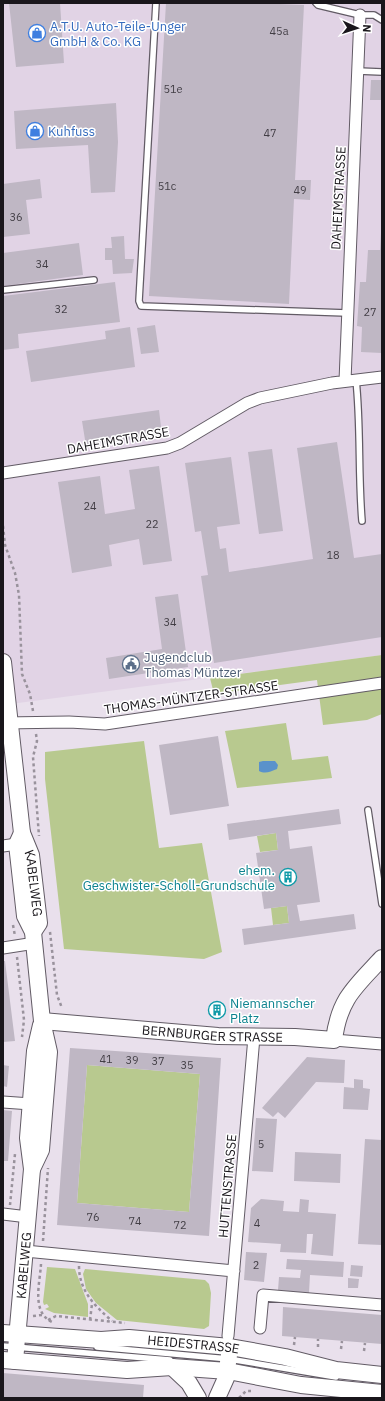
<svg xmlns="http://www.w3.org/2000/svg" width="385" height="1401" font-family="'IBM Plex Sans',sans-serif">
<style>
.built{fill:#e1d3e5}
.green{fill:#b8c98f}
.water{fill:#5a92cb}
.building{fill:#bfb7c4;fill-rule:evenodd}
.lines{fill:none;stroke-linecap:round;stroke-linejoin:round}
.lane-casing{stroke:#625b65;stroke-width:8}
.street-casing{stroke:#625b65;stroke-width:13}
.secondary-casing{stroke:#625b65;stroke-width:18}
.path{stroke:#99929c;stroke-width:2.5;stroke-dasharray:3 3;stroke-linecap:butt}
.lane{stroke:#fff;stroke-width:5.5}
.street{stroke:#fff;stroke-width:11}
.secondary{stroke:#fff;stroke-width:16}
.labels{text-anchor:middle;stroke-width:3;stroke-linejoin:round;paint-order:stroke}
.number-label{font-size:11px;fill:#423e45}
.shop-label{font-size:13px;fill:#366cbe;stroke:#fff;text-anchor:start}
.street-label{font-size:13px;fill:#19161b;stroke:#fff}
.service-label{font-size:13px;fill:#4e5e75;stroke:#fff;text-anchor:start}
.culture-label{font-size:13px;fill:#0d838f;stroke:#fff;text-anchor:end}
</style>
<rect width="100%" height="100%" fill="#e9e0ec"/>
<path class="built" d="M3 3H382V655L3 705Z"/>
<path class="green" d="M382 655V714L367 720 323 725 317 680 214 694 210 678Z
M286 723 292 760 328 756 332 778 237 788 225 731Z
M144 741 159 848 202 843 222 952 204 959 64 949 45 779V752Z
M276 833 278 850 260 852 257 836Z
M287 906 289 923 273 925 271 908Z
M87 1065 200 1074 189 1212 77 1203Z
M47 1267 75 1269 88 1304V1317L54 1313 45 1309 49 1307 47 1304 44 1305 43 1302Z
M85 1269 205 1280 209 1284 211 1293 209 1326 204 1329 117 1320 96 1303 86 1289 83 1274Z"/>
<path class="water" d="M263 761H275L278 765 277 769C270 772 265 774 259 771V762Z"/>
<path class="building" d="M9 3H60L64 63 16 67Z
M166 3H255L304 5 295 180H311L310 200 294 199 289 304 149 296Z
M371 80H382V100H370Z
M116 103 118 142 115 192 91 193 88 145 16 149 14 111Z
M40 179 42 198 26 200 30 234 3 237V184Z
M381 233 382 353 361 352 362 327 357 326 360 282H366L368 250H380Z
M124 236 125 259H134L132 273 113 274 112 260H105V248H112L111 237Z
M79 243 83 275 3 286V253Z
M115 282 120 322 18 334 19 348 3 350V296Z
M155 325 159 352 141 354 137 328Z
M130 327 135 367 31 382 26 351 106 339 105 331Z
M159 410 162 435 86 446 82 421Z
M337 442 354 558 382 554V637L214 663 201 576 208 575 201 531 195 532 185 463 231 457 240 524 217 527 220 549 226 548 229 572 313 559 297 448Z
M272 449 283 531 259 534 248 452Z
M159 466 172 561 143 565 139 539 109 545 112 566 72 573 58 482 100 476 105 514 135 509 129 470Z
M178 594 188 667 109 679 106 658 162 649 155 597Z
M218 736 229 806 170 815 159 745Z
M339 809 341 824 288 831 290 849 312 846 320 902 297 905 300 921 354 914 356 929 244 945 242 929 289 923 287 906 264 909 256 853 278 850 276 833 229 840 227 824Z
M3 961H5L15 1041 3 1042Z
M211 1003 223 1004 222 1017 211 1016Z
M70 1048 221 1058 209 1236 57 1225ZM87 1065 200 1074 189 1212 77 1203Z
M307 1057 345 1060 344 1083 316 1082 285 1118 278 1112 273 1117 262 1108Z
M3 1065 9 1066 7 1087 3 1086Z
M354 1079 363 1080V1088L370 1089 368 1110 343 1109 344 1087 354 1088Z
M3 1110 12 1111 8 1161H3Z
M256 1118 277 1119 273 1172 252 1171Z
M365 1139 382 1140V1245L358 1244Z
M295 1152 341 1154 340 1183 294 1181Z
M261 1199 284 1201 283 1211 299 1212 300 1199 309 1200 308 1212 336 1214 333 1256 311 1254 313 1234H307L306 1253 280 1252 281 1244 248 1242 251 1208Z
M246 1252 267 1253 264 1282 244 1280Z
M287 1259 344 1262 343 1277 310 1275 309 1293 278 1290 279 1277 300 1278 301 1270 286 1269Z
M351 1265 363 1266 362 1277 350 1276Z
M348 1278 359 1279 358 1288H348Z
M283 1307 382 1315V1344L282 1336Z
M3 1373 144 1385 143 1398H3Z"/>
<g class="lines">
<g class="lane-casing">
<path id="lane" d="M156 3 139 301 141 306 347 313
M316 3 318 5 360 15H374L382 20
M358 71 382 72
M3 290 94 280
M356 380C361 426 358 474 362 521
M368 810 382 904
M3 1346 170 1360
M97 1347 229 1359 336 1377"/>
</g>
<g class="street-casing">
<path id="street" d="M345 381 360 15
M3 473 167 448 180 443 247 403 260 398 332 383 382 377
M4 723 69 722 105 724 382 683
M3 846 17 844
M3 948 35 943
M334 1040 382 1044
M3 1102 31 1104
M3 1214 28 1217
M25 1251 234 1271
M260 1328 263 1295 382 1305
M228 1336 254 1037"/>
</g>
<g class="secondary-casing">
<g id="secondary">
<path id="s1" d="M3 662 22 833 31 855 39 923 33 932"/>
<path d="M22 833 17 844 25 916 33 932 42 1021 49 1052 41 1150 32 1169"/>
<path id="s2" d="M42 1021 218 1036 295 1037 334 1040C339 999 355 987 382 958"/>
<path id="s3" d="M3 1333 101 1340 129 1338 230 1347 285 1357 336 1370 382 1375"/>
<path d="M3 1360 127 1370 172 1367 228 1371 301 1385 382 1393"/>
<path id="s4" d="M15 1361 32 1169 28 1138 35 1051 41 1025"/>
<path d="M172 1367 189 1383 198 1398"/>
<path d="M217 1398 226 1378 230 1347"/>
</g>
</g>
<path class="path" d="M3 526 5 545 15 573 19 595 22 674 30 694 33 711
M36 734 37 741 33 757 39 836
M13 925 15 936
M50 932 57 995 62 1008
M17 957 24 1020 22 1037
M10 1205 15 1154
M43 1241 48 1168
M41 1264C40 1283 31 1312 52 1322
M79 1266C79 1291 95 1306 112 1321
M33 1316 42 1315
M48 1320 56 1316 125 1323
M90 1320 92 1304
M294 1345 295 1337
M318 1347V1339
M341 1349 342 1341
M364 1351 365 1343
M239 1398 246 1391H251"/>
<use href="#lane" class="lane"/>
<use href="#street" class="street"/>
<use href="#secondary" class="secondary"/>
</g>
<defs>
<g id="shop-ring" transform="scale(0.9)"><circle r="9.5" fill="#fff" stroke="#3f7fe0" stroke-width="1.5"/><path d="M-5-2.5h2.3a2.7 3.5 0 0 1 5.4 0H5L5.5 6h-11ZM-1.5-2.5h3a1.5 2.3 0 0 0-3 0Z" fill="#3f7fe0"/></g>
<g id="civic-ring" transform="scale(0.9)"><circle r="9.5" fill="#fff" stroke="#5c6f8a" stroke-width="1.5"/><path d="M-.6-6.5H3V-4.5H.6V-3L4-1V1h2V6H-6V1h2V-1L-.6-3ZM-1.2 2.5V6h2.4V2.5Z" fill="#5c6f8a"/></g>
<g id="building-ring" transform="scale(0.9)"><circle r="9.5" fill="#fff" stroke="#0f9aa8" stroke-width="1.5"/><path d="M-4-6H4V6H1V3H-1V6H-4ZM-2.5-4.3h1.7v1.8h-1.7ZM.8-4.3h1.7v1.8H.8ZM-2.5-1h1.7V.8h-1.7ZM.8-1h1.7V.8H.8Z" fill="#0f9aa8"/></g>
</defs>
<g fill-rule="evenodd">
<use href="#shop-ring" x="37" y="33"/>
<use href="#shop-ring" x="35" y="131"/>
<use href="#civic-ring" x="131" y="664"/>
<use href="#building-ring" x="288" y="877"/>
<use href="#building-ring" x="217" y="1010"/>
</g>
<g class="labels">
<g class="number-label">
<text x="279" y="35">45a</text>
<text x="173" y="93">51e</text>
<text x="270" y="137">47</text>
<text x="167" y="190">51c</text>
<text x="300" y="194">49</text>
<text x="16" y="221">36</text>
<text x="42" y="268">34</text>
<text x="61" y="313">32</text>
<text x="370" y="316">27</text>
<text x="90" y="510">24</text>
<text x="152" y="528">22</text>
<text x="333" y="559">18</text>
<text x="170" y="626">34</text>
<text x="106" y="1063">41</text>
<text x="132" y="1064">39</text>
<text x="158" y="1065">37</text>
<text x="187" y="1069">35</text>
<text x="261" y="1148">5</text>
<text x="93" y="1221">76</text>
<text x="135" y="1225">74</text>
<text x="257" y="1227">4</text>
<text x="180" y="1229">72</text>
<text x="256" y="1269">2</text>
</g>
<g class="shop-label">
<text x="50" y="31">A.T.U. Auto-Teile-Unger<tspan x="50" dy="15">GmbH &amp; Co. KG</tspan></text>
<text x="48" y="136">Kuhfuss</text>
</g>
<g class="street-label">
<text transform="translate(338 198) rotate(-87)" y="5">DAHEIMSTRASSE</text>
<text transform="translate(118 440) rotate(-10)" y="5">DAHEIMSTRASSE</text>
<text transform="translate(191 697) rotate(-8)" y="5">THOMAS-MÜNTZER-STRASSE</text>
<text dy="5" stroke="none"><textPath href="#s1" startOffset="224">KABELWEG</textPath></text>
<text dy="5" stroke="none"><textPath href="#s2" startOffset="171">BERNBURGER STRASSE</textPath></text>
<text transform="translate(227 1186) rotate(-85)" y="5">HUTTENSTRASSE</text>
<text dy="5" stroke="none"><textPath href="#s4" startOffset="96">KABELWEG</textPath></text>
<text dy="5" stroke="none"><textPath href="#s3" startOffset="191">HEIDESTRASSE</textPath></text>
</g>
<g class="service-label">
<text x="144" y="662">Jugendclub<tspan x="144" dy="15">Thomas Müntzer</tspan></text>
</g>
<g class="culture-label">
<text x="275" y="875">ehem.<tspan x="275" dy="15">Geschwister-Scholl-Grundschule</tspan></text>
<text x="230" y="1008" text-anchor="start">Niemannscher<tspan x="230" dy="15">Platz</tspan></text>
</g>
</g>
<rect width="385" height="1401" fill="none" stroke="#19161b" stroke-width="8"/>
<g transform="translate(357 28) rotate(93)" stroke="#ffffff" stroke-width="3" paint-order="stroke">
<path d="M0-3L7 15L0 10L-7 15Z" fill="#19161b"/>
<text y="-6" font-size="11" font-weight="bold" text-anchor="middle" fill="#19161b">N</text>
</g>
</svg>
